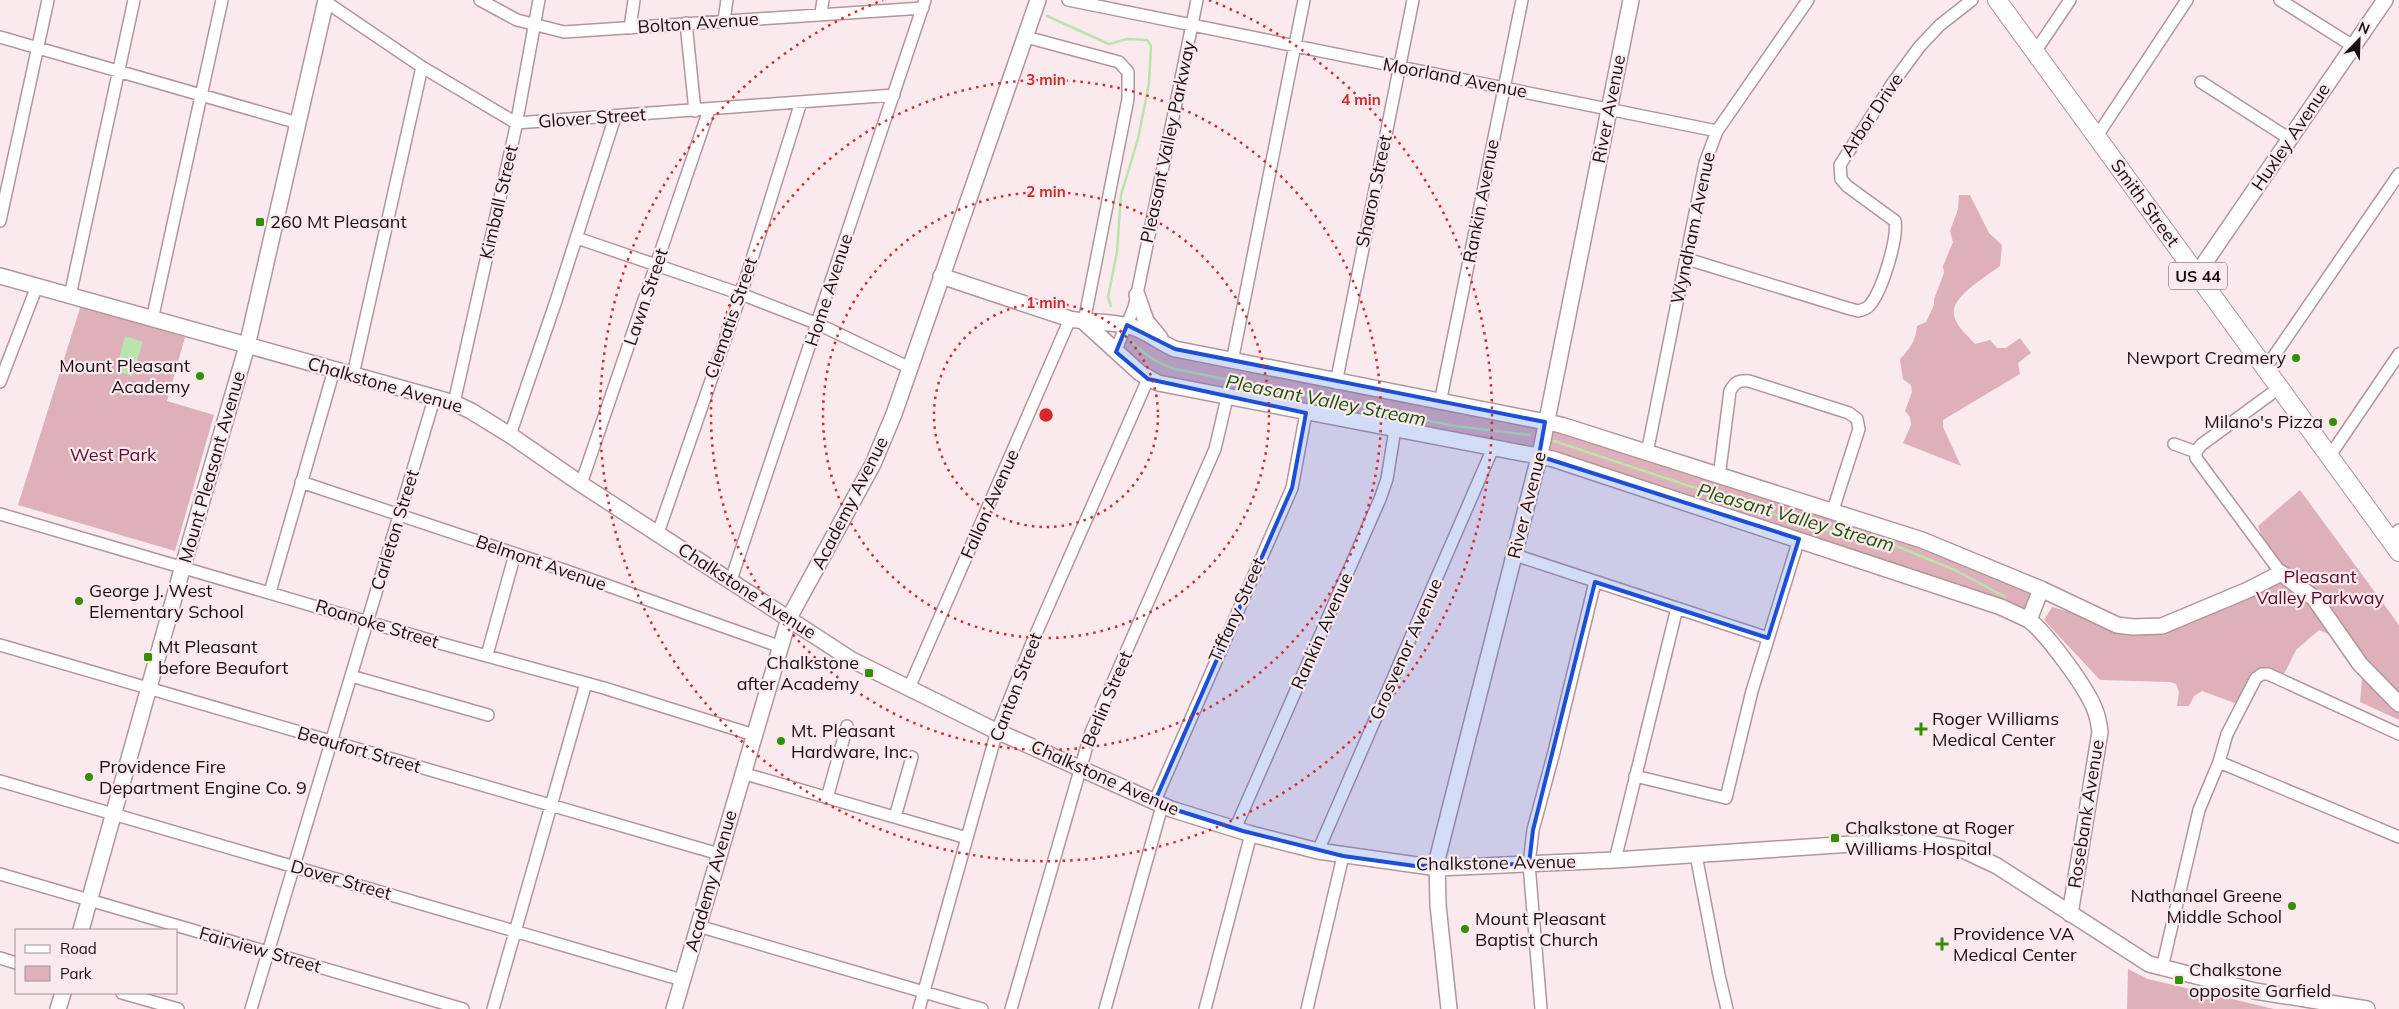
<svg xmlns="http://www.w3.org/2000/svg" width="2399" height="1009" font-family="Mulish,sans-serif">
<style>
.green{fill:#ddb0ba}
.water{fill:#b9e4ad}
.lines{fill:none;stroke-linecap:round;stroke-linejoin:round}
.stream{stroke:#b9e4ad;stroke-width:2.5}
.street-casing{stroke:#b1969c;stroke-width:14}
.secondary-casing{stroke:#b1969c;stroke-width:18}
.primary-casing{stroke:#b1969c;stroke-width:20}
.street{stroke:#fff;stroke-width:11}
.secondary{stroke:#fff;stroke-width:15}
.primary{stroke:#fff;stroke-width:18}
.marked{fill:#1d4ed8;fill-opacity:0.2;stroke:#1d4ed8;stroke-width:4;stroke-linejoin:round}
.ring{fill:none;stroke:#d62828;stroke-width:2.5;stroke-dasharray:2.5 5}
.poi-dot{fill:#349002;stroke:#fbeaed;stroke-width:2}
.labels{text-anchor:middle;stroke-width:4.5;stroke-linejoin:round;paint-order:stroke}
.shield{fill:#fbeaed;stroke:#5c5153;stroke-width:1}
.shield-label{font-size:16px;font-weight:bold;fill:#180f11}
.street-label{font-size:18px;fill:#180f11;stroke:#fbeaed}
.poi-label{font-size:18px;fill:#180f11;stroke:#fbeaed;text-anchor:start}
.park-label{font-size:18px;fill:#5d082b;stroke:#fbeaed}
.water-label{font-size:19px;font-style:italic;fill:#1c5104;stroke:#fbeaed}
.centre{fill:#d62828;stroke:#fbeaed;stroke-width:2.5}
.ring-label{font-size:15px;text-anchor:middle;font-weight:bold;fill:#d62828;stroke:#fbeaed;stroke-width:4.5;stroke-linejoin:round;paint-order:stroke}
</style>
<rect width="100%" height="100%" fill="#fbeaed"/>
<path class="green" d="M1959 195H1970L1989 233 2002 245 2000 266C1987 276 1950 297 1954 315 1956 326 1967 335 1975 344L1990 340 1997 348H2006L2020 338 2031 353 2018 363 2020 374 1943 420V427L1961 466 1903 443 1911 425 1910 417 1905 411 1912 392 1911 385 1903 379 1900 359C1910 349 1916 340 1917 326L1926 322 1934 305V299L1944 273 1943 266 1953 242 1950 231 1958 209Z
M81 305 185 337 167 401 214 415 175 551 18 505Z
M1127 325 1161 348 1545 422 2041 589 2022 616 1539 456 1148 379 1118 344Z
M2300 490 2399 625V720L2360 702 2363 667 2345 641 2319 630 2296 650 2282 678 2266 673 2240 705 2202 691 2194 696 2189 706H2177L2179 692 2176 684 2170 682 2100 680 2044 620 2052 607 2099 620 2112 631 2153 634 2157 627 2276 575 2258 526Z
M2128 969 2148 979 2274 1009H2127Z"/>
<path class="water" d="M125 336 143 342 132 376 116 371Z"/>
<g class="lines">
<path class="stream" d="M1047 16 1109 44 1127 39 1147 40 1151 46 1149 83 1138 139 1121 195 1117 252 1108 297 1111 306
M1131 341C1145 355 1157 363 1175 369L1455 426 1530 435
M1554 441 1804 524 1896 546 1955 570 2005 597"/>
<g class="street-casing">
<path id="street" d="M480 0 517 20 564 32 923 8
M1068 0 1717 131
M2280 0 2353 46
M326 2 422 67 516 123 894 95
M821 13 823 0
M724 20 727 0
M686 23 695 111
M630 28 634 0
M0 37 298 123
M1026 37 1119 62 1128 72V99L1084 322
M2035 52 2070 0
M2201 82 2290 139
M2097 136 2187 0
M0 221 48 0
M577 238 741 294 818 324 910 368
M1687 259 1847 308 1858 311C1862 310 1866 309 1869 306 1882 292 1898 239 1895 221L1847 186 1841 179 1840 165 1892 84 1920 46 1940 25 1972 0
M70 296 134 0
M152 320 222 0
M1116 352C1120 335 1130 321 1135 304L1197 0
M1232 362 1304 0
M2265 369 2399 174
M353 375 422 67
M0 382 37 286
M1336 383 1413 0
M454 403 515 131 539 0
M1440 403 1522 0
M510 435 556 301 615 117
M2174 444 2196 452
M2196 452V458L2281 573
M2196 452 2201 445 2279 388
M1647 453 1705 163 1717 131 1808 0
M2329 457 2399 354
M1719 477 1730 391C1735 382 1739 380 1749 381L1849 413 1857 419 1859 429 1832 513
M301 482 561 569 781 647
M581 484 709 110
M0 514 443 644 604 688 754 735
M658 533 741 294 801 102
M2390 540 2399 530
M1515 555 1768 638
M731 580 925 0
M270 592 334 370
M0 645 719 854
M487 655 515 554
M351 676 488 715
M909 688 1070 319
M2219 762 2399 837
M742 773 967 838
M1635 776 1726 798 1752 691 1799 539
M0 781 682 980
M827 798 847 726
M1154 803 1292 488 1306 413
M895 817 912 757
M1235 829 1380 499 1387 479 1395 429
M1318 851 1493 448
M1696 855 1719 975 1727 1009
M1615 860 1677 608
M0 874 463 1009
M698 926 982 1009
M0 958 16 963
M2162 968 2199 810 2219 762 2227 734 2256 678 2262 674H2268L2399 734
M122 993 178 1009
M251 1009 435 396
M493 1009 586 683
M919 1009 997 731 1031 645 1148 379
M1011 1009 1091 732 1215 449 1227 398
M1105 1009 1162 806
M1205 1009 1251 834
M1307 1009 1343 856
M1541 1009 1529 864 1533 830 1554 752 1595 582"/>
</g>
<g class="secondary-casing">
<path id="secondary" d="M2197 274 2385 0
M0 276 454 403 471 411 510 435 581 484 852 660 992 729 1171 809 1251 834 1318 851 1438 868 1615 860 1852 844 1930 843 1961 849 1997 866 2149 964 2255 991 2367 1009
M941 276 1070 319C1090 323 1109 321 1129 326 1146 330 1160 343 1175 349L1561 425 1922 540 2041 589 2117 625 2133 627 2162 626 2248 590 2281 573 2314 598 2360 664 2399 704
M1137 295 1146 321 1160 338
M1084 322 1140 373 1158 383 1553 459 2001 607 2029 620
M2041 589 2029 620C2047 634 2087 688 2095 710 2098 717 2099 724 2100 732L2070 914
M81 930 183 566 247 346 326 0
M58 1009 63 993
M674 1009 789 618 873 464 894 414 1038 0
M1449 1009 1438 905 1437 860 1542 445 1631 0"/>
</g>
<g class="primary-casing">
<path id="primary" d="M1997 0 2399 552"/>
</g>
<use href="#street" class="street"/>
<use href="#secondary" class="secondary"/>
<use href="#primary" class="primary"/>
</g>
<path class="marked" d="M1127 325 1175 349 1545 422 1539 456 1799 539 1768 638 1595 582 1533 830 1529 864 1415 866 1343 856 1243 831 1154 803 1292 488 1306 413 1148 379 1116 352Z"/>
<g class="ring">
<circle cx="1046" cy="415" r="112"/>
<circle cx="1046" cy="415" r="223"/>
<circle cx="1046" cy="415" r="335"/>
<path d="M1209 0A446 446 0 1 1 883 0"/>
</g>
<g class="poi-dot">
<rect x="255" y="217" width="10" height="10" rx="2.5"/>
<circle cx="2296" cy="358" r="5"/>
<circle cx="200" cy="376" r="5"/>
<circle cx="2333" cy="422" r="5"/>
<circle cx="79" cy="601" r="5"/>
<rect x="143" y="652" width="10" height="10" rx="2.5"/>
<rect x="864" y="668" width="10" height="10" rx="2.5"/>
<path d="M1918.5 721.5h5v5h5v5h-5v5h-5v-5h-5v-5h5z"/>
<circle cx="781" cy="741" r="5"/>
<circle cx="89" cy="777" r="5"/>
<rect x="1830" y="833" width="10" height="10" rx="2.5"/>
<circle cx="2292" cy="906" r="5"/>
<circle cx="1465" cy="929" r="5"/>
<path d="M1939.5 936.5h5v5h5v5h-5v5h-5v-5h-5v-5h5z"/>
<rect x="2174" y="975" width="10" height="10" rx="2.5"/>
</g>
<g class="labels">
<rect class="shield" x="2169" y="262.5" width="58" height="27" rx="4"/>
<g class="shield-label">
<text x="2198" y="282">US 44</text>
</g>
<g class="street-label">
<text transform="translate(698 23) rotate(-4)" y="6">Bolton Avenue</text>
<text transform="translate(1455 78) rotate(11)" y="6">Moorland Avenue</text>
<text transform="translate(1609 109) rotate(-79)" y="6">River Avenue</text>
<text transform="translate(1872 115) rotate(-56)" y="6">Arbor Drive</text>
<text transform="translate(592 118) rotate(-4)" y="6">Glover Street</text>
<text transform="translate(2291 137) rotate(-56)" y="6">Huxley Avenue</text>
<text transform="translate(1168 142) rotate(-78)" y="6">Pleasant Valley Parkway</text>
<text transform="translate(1374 191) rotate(-78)" y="6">Sharon Street</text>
<text transform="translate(1481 201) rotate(-79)" y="6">Rankin Avenue</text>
<text transform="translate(499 202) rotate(-77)" y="6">Kimball Street</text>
<text transform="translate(2145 203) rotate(54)" y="6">Smith Street</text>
<text transform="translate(1693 228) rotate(-78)" y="6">Wyndham Avenue</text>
<text transform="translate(829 290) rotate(-72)" y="6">Home Avenue</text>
<text transform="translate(646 297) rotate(-71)" y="6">Lawn Street</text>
<text transform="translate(731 318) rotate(-71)" y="6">Clematis Street</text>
<text transform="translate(385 385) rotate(16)" y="6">Chalkstone Avenue</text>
<text transform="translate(212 467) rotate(-74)" y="6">Mount Pleasant Avenue</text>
<text transform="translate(850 503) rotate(-63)" y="6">Academy Avenue</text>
<text transform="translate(990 504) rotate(-66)" y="6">Fallon Avenue</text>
<text transform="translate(1527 505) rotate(-76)" y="6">River Avenue</text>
<text transform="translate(395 530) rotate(-73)" y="6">Carleton Street</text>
<text transform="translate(541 563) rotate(19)" y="6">Belmont Avenue</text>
<text transform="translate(747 591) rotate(33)" y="6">Chalkstone Avenue</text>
<text transform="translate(1237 610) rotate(-66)" y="6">Tiffany Street</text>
<text transform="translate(377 624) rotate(17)" y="6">Roanoke Street</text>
<text transform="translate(1322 631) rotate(-66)" y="6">Rankin Avenue</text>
<text transform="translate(1406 649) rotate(-66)" y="6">Grosvenor Avenue</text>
<text transform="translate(1016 687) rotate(-69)" y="6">Canton Street</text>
<text transform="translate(1107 699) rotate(-67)" y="6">Berlin Street</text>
<text transform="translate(359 750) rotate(16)" y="6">Beaufort Street</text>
<text transform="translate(1105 778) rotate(24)" y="6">Chalkstone Avenue</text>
<text transform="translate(2086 814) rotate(-81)" y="6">Rosebank Avenue</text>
<text transform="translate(1496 863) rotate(-1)" y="6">Chalkstone Avenue</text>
<text transform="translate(341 880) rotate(16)" y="6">Dover Street</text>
<text transform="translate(711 881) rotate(-74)" y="6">Academy Avenue</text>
<text transform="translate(260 950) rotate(16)" y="6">Fairview Street</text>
</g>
<g class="poi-label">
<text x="270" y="228">260 Mt Pleasant</text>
<text x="2286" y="364" text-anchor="end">Newport Creamery</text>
<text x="190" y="372" text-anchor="end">Mount Pleasant<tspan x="190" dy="21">Academy</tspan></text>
<text x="2323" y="428" text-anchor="end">Milano's Pizza</text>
<text x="89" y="597">George J. West<tspan x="89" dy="21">Elementary School</tspan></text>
<text x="158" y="653">Mt Pleasant<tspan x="158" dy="21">before Beaufort</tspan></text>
<text x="859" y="669" text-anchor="end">Chalkstone<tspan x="859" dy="21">after Academy</tspan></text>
<text x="1932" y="725">Roger Williams<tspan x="1932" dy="21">Medical Center</tspan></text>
<text x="791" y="737">Mt. Pleasant<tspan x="791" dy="21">Hardware, Inc.</tspan></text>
<text x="99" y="773">Providence Fire<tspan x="99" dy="21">Department Engine Co. 9</tspan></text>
<text x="1845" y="834">Chalkstone at Roger<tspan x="1845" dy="21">Williams Hospital</tspan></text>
<text x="2282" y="902" text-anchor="end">Nathanael Greene<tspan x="2282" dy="21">Middle School</tspan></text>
<text x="1475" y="925">Mount Pleasant<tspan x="1475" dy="21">Baptist Church</tspan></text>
<text x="1953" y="940">Providence VA<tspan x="1953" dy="21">Medical Center</tspan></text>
<text x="2189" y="976">Chalkstone<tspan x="2189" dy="21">opposite Garfield</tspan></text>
</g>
<g class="park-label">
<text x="113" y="461">West Park</text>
<text x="2320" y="583">Pleasant<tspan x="2320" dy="21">Valley Parkway</tspan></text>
</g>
<g class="water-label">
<text transform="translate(1326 400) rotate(11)" y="7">Pleasant Valley Stream</text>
<text transform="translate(1796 517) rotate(16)" y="7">Pleasant Valley Stream</text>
</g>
</g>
<circle cx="1046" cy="415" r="8" class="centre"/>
<g class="ring-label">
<text x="1046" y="85">3 min</text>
<text x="1361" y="105">4 min</text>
<text x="1046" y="197">2 min</text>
<text x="1046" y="308">1 min</text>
</g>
<rect x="15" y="929" width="162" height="65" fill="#fbeaed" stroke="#a09295"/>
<rect x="25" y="945" width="25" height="8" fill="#ffffff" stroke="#a09295"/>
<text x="60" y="954" font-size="15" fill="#180f11">Road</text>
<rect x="25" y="966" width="25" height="15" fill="#ddb0ba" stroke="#a09295"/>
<text x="60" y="979" font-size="15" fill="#180f11">Park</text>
<g transform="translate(2359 40) rotate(23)" stroke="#fbeaed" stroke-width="4" paint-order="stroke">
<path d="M0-4L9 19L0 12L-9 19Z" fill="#180f11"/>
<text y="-8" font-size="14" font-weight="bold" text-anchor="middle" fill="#180f11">N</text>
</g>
</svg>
